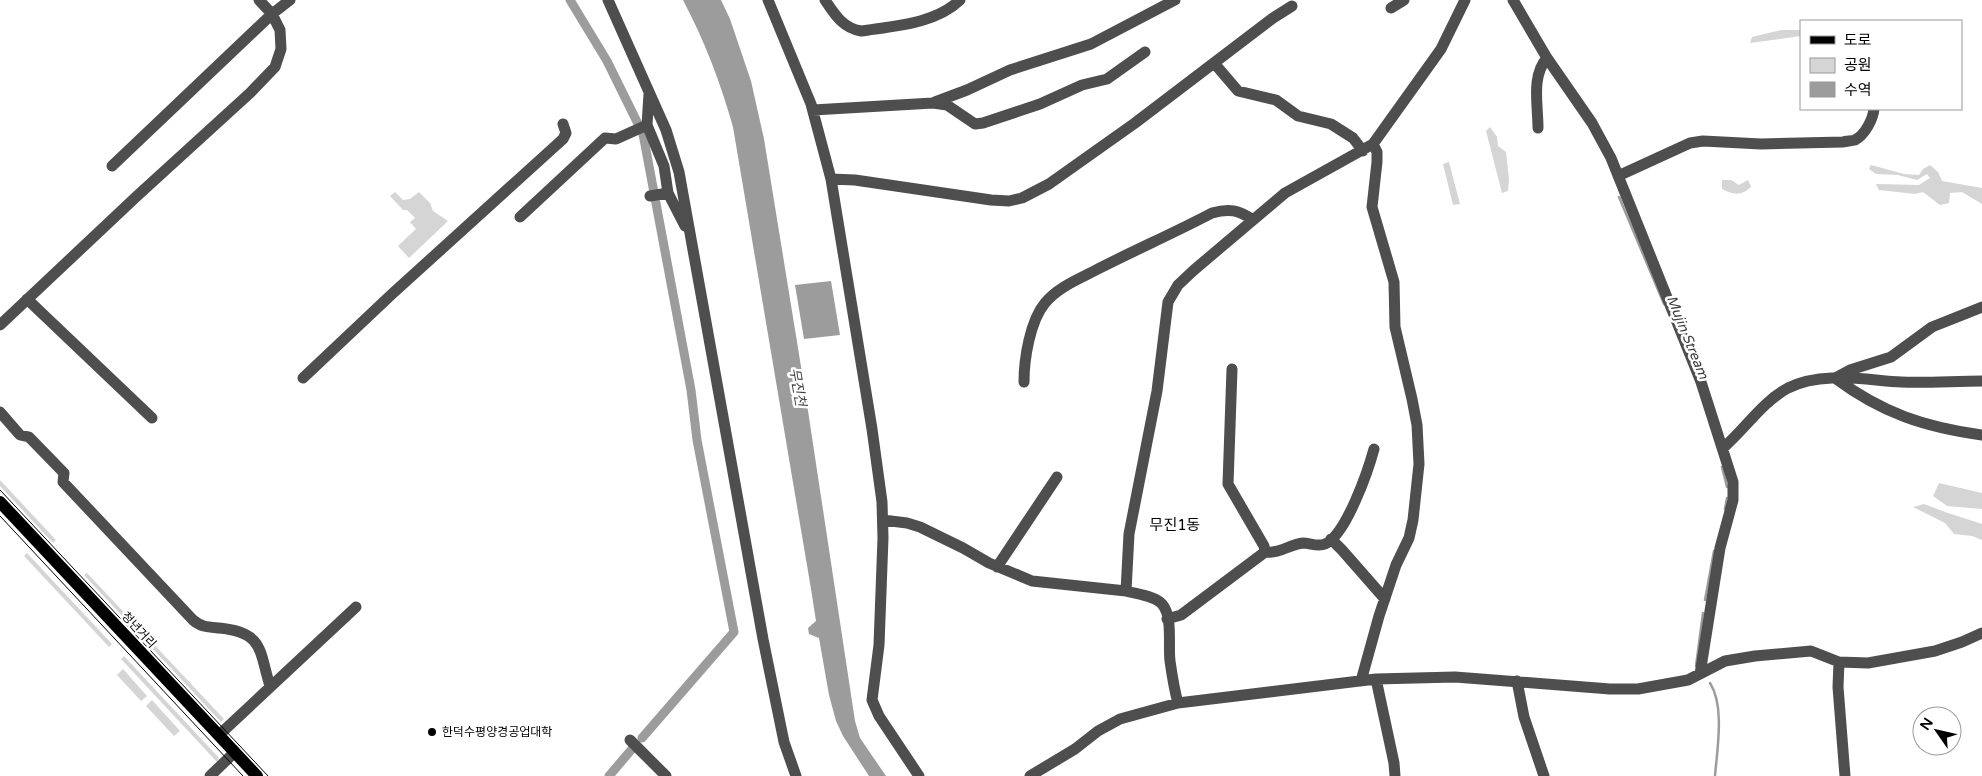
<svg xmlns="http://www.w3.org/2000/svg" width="1982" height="776" font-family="'Varela Round','Noto Sans KR',sans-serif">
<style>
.green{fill:#d5d5d5}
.water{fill:#9c9c9c}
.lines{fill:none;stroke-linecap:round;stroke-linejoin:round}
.stream{stroke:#9c9c9c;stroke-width:2.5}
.canal{stroke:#9c9c9c;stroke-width:9}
.minor{stroke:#4e4e4e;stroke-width:11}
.major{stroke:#000;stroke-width:12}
.tram{stroke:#000;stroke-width:1}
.poi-dot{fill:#000;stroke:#fff;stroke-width:2}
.labels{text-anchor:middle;stroke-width:5;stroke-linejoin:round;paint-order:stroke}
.street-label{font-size:12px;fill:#000;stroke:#fff}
.poi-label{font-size:12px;fill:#000;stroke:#fff;text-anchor:start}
.water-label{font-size:14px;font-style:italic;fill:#3d3d3d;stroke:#fff}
.quarter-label{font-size:15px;fill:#000;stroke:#fff}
</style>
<rect width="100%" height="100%" fill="#fff"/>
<path class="green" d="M1781 30H1801V36L1750 43 1752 37Z
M1490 127 1497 137 1498 146 1506 152 1509 180 1508 191 1502 193 1486 131Z
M1449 162 1460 204 1453 205 1443 164Z
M1871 165 1904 174 1919 175 1923 169 1930 165 1938 172 1942 181 1982 188V204L1962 192 1950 193 1949 203 1940 205 1923 192 1915 194 1879 190 1876 184 1919 185 1930 178 1927 174 1917 180 1898 175 1876 174 1869 169Z
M1722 180H1731L1739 185 1748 180 1751 187C1741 196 1734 195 1722 189Z
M395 192 403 200 410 199 419 192 430 203 433 211 448 221 409 258 398 246 416 229 410 222 415 218 407 210H403L390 196Z
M0 480 56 540 53 543 0 486Z
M1939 483 1982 493V509L1947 506 1933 496Z
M1924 504 1948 513 1982 524V540L1972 536 1954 534 1945 523 1913 507Z
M27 553 112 644 109 647 24 556Z
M87 573 224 719 221 722 84 575Z
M124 656 219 758 217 762 121 659Z
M123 669 147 696 141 701 117 675Z
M152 700 180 731 174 736 146 706Z"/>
<path class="water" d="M683 0H721L730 19 751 81 764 139 805 391 855 721 860 738 886 776H869L843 736 836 721 829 695 819 638 809 634 808 628 816 621 811 589 733 127C720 81 705 42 683 0Z
M831 281 840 335 804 339 795 285Z"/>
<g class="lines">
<path class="stream" d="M1619 197 1664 304
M1722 467 1727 487
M1725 509 1727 498
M1705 600 1714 551
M1696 666 1703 613
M1710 683C1725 706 1717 750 1715 776"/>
<path class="canal" d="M570 0 607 61 643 134 691 390 697 440 734 632 642 738
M609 776 632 749"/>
<path class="minor" d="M608 0 666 130 679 172 763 639 784 742 796 776
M768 0 811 104 831 179 872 429 882 502 883 538 879 645 872 700 879 716 919 776
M825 0C835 15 843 28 861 31 894 26 935 24 960 0
M1513 0 1547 58 1592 123 1611 158 1701 382 1733 482V500L1720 548 1700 674
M1391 8 1404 0
M1214 63 1238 91 1276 100 1298 116 1331 124 1353 138 1363 151
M649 94 647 125 664 166 668 193 685 226
M935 102 967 90 1010 70 1091 44 1175 0
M813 110 933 103 947 105 975 124 983 123 1040 104 1082 85 1107 79 1145 52
M1538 128C1538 105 1531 76 1547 58
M112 166 272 14 290 0
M1618 176 1690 143 1703 141 1761 144 1843 142C1846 141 1851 141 1855 140 1865 135 1873 119 1874 109
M831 179 855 180 991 200 1009 201 1022 198 1049 184 1135 123 1273 18 1292 6
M650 196 668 193
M520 217 605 138 616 139 647 125
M27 299 152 418
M1982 307 1932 327 1891 357 1850 370 1835 378C1882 413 1924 427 1982 435
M0 325 137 196 250 93 275 67 281 49 280 30 272 14 259 0
M303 378 392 294 563 139 566 133 563 124
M1024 382C1024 359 1030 321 1045 303 1058 287 1079 279 1096 270 1135 250 1174 233 1212 213 1229 208 1239 210 1253 220
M0 412 20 435 29 437 64 473 63 482 193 620C201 627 208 627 219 628 264 632 259 651 270 686
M1723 448C1745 429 1762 402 1788 388 1822 371 1865 380 1901 382 1928 383 1955 381 1982 381
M883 520 907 523 920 527 963 548 989 563 1032 581 1126 591
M1331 539 1342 550 1385 599
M1265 552C1280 554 1290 544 1303 543 1310 543 1318 547 1325 544 1346 535 1368 471 1374 449
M997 567 1057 477
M1167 619 1181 615 1265 552 1264 546 1228 484 1232 369
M1839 662 1838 687 1845 776
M1376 679 1394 763 1395 776
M1361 681 1379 616 1396 565 1409 538 1413 520 1419 464 1417 425 1412 399 1395 327 1394 282 1372 207 1377 162V152L1373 144
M1517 681 1524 717 1544 776
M1178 703C1174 689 1172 675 1170 661 1168 646 1173 616 1162 604 1155 596 1136 594 1126 591L1129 534 1157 391 1168 302 1178 285 1194 270 1285 193 1373 144 1441 49 1465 0
M219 735 356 607
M630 740 666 776
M210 776 235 752
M1030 776 1075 749 1098 731 1120 719 1178 703 1376 679 1455 677 1610 689H1638L1688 680 1725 661 1755 656 1811 651 1839 662 1868 663 1935 651 1962 642 1982 633"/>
<path class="major" d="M0 502 257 776"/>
<path class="tram" d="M0 490 268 776
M0 516 243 776"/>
</g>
<circle class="poi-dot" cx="432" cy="732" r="5"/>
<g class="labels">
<g class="street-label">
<text transform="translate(139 630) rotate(47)" y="4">청년거리</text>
</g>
<g class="poi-label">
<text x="442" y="736">한덕수평양경공업대학</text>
</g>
<g class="water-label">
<text transform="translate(1688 337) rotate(68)" y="5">Mujin Stream</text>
<text transform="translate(798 387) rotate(80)" y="5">무진천</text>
</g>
<g class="quarter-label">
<text x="1175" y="530">무진1동</text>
</g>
</g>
<rect x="1800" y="20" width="162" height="90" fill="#ffffff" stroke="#999999"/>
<rect x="1810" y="36" width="25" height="8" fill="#000000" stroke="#999999"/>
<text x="1844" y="45" font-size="15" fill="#000000">도로</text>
<rect x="1810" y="58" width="25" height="15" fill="#d5d5d5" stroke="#999999"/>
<text x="1844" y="70" font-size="15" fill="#000000">공원</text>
<rect x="1810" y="82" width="25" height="15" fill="#9c9c9c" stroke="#999999"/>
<text x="1844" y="95" font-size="15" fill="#000000">수역</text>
<g transform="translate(1937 731) rotate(304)"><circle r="24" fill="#ffffff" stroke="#999999"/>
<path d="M0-4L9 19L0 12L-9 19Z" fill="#000000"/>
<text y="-8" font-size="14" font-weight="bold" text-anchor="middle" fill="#000000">N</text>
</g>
</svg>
